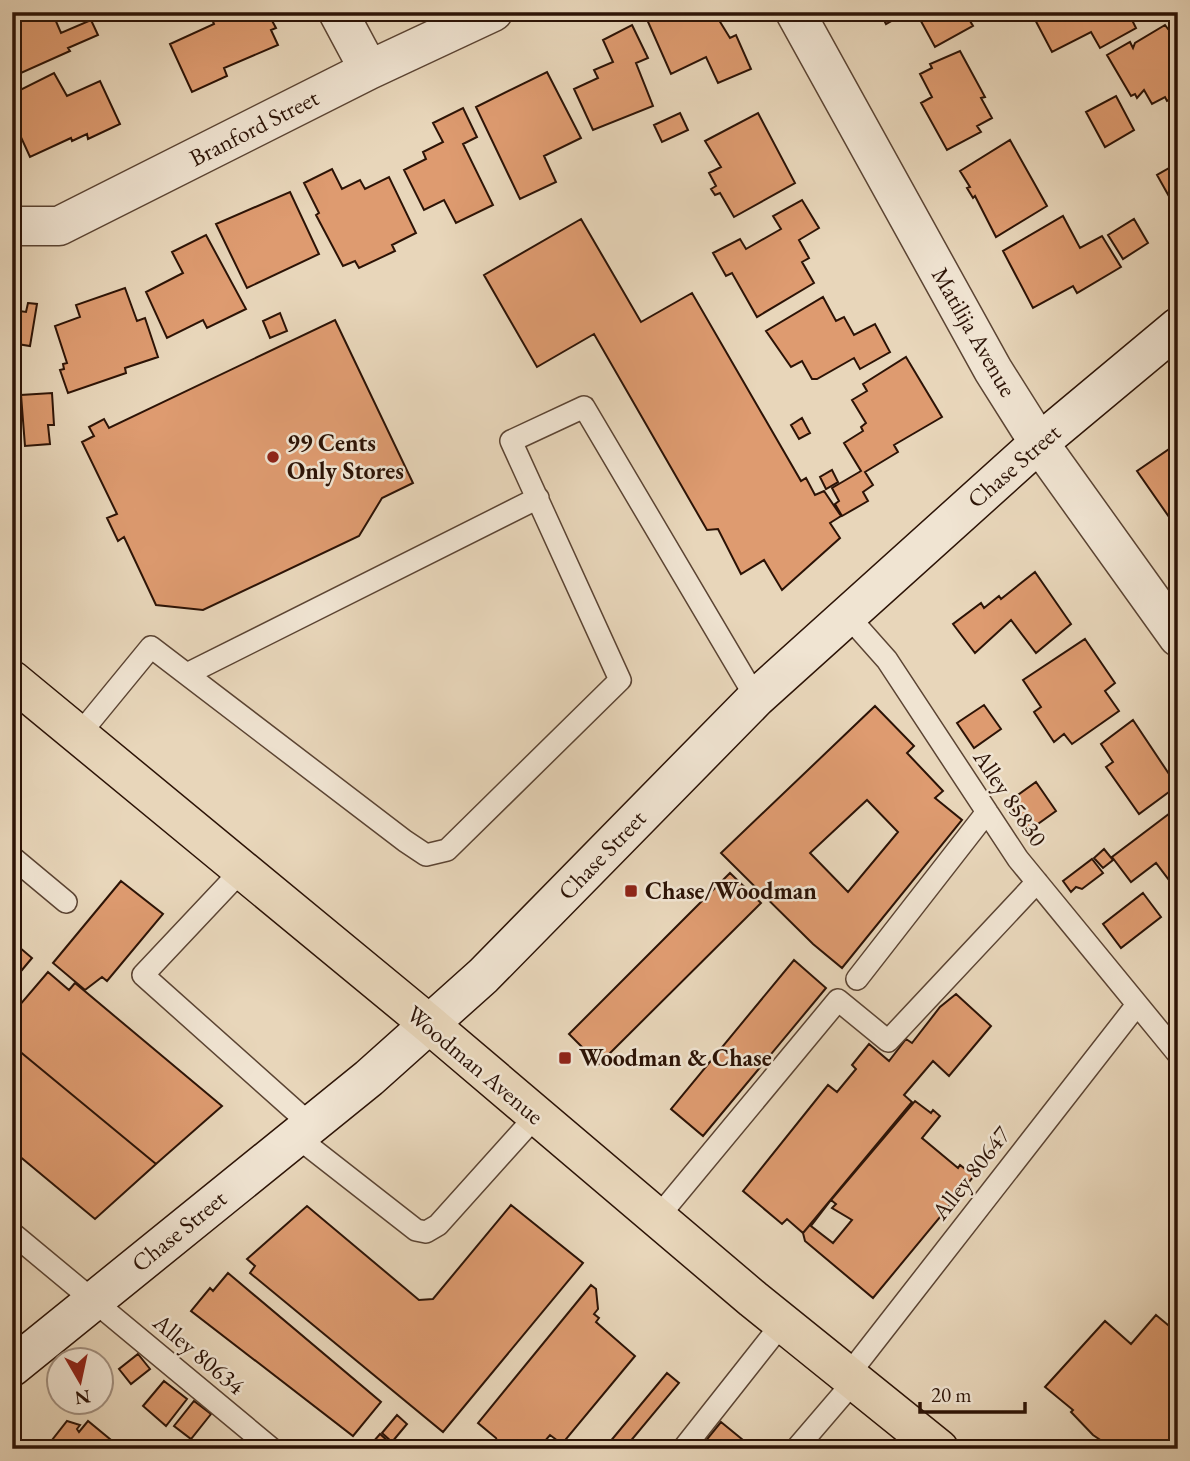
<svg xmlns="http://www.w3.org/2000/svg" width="1190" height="1461" font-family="'EB Garamond',serif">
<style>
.building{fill:#de9b70;stroke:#2c1306;stroke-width:2;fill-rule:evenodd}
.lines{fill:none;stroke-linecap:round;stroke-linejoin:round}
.lane-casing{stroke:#5b4433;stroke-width:24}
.street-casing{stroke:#5b4433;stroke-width:41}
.secondary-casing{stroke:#2c1306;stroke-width:41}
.primary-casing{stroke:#2c1306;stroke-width:41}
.lane{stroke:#f0e4d2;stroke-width:21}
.street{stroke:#f0e4d2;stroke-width:38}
.secondary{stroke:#f0e4d2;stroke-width:38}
.primary{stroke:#e8d6ba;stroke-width:38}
.poi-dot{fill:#8f2418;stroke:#f0e4d2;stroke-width:2.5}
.labels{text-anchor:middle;stroke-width:5;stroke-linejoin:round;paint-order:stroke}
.street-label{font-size:24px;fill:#2c1306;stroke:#f0e4d2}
.poi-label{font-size:24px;font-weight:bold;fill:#2c1306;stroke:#f0e4d2;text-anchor:start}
</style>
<rect width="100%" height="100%" fill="#e8d6ba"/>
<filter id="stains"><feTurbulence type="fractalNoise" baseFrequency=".00286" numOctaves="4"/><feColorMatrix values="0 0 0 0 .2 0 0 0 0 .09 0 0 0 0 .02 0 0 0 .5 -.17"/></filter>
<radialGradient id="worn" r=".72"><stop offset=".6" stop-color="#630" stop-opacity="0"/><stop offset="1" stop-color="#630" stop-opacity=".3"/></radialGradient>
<path class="building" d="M12 12H52L61 33 91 20 98 35 68 48 70 51 12 77Z
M209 12 269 15 276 28 271 30 278 45 224 68 227 76 192 92 170 44 214 24Z
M652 12H714L730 38 736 35 751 69 718 83 706 57 671 74 645 15Z
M880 12H907L886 24Z
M916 12H969L967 16 973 26 935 47Z
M1031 12H1135L1137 17 1132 20 1136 28 1100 48 1091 32 1052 52Z
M632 25 648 58 636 63 653 106 593 130 574 89 598 78 594 70 613 62 603 40Z
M1165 25 1168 29 1174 25 1178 30V95L1167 101 1165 97 1152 104 1144 90 1137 98 1135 94 1131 96 1107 55 1130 42 1133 48 1135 43Z
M960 51 985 97 981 98 992 118 977 126 981 132 947 150 921 103 932 97 920 74 932 68 930 64Z
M547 72 581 138 544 156 556 182 520 199 476 107Z
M54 73 67 96 100 81 120 124 88 139 87 134 72 141 71 138 30 157 14 122 12 94Z
M1116 96 1134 130 1105 147 1086 112Z
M463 108 477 137 463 144 493 205 456 223 444 200 424 210 404 170 426 159 423 152 443 142 433 123Z
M680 113 688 130 662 142 654 125Z
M758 113 795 183 734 217 720 193 715 195 711 189 716 186 709 173 721 167 705 141Z
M1010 140 1047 206 996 237 975 196 973 198 967 188 970 187 960 171Z
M1178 163V205L1175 207 1157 175Z
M332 169 342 189 360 180 365 189 389 177 416 233 392 245 395 251 359 268 355 261 343 266 316 215 319 213 304 183Z
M290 192 319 254 247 288 216 224Z
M802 200 819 228 799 240 809 258 802 262 814 283 757 317 732 273 726 276 713 253 740 239 746 249 781 229 773 216Z
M1063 216 1080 248 1102 236 1121 267 1077 293 1073 286 1033 308 1003 251Z
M581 219 641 322 692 293 801 481 806 478 815 495 824 491 841 516 830 523 840 538 782 590 764 560 741 574 718 529 707 530 594 334 537 367 484 275Z
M1134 219 1148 243 1123 259 1108 235Z
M206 235 246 309 207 328 203 320 167 338 146 292 183 273 172 252Z
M125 288 137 321 145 318 158 357 125 368 126 373 68 393 60 370 64 369 63 364 67 363 55 326 80 317 76 305Z
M823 297 836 321 844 317 854 335 875 324 890 352 860 369 854 358 817 379H812L802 361 791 367 766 331Z
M28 303 37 304 30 346 17 344 16 356 12 355V310L26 312Z
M280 313 287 331 270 338 263 321Z
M335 320 413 483 382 498 359 536 203 610 156 605 124 537 118 541 107 518 117 514 82 442 94 436 89 427 104 419 109 428Z
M906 357 942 417 894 445 898 452 865 472 873 485 863 492 868 501 842 516 835 504 839 501 832 488 861 471 844 443 863 431 861 427 866 423 852 400 867 391 863 384Z
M52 393 54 425H48L50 444 25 446 21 395Z
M802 418 810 433 799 439 791 425Z
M1178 443V526L1176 527 1137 471Z
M832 470 838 482 826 489 820 477Z
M1035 572 1071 624 1036 653 1011 620 975 653 953 624 981 603 984 608 999 596 1001 599Z
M1085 639 1115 683 1105 691 1119 711 1072 744 1064 734 1054 742 1034 712 1041 707 1023 680Z
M984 705 1001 729 974 748 957 723Z
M875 706 914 746 907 753 943 791 935 798 962 820 842 968 813 944 721 853ZM867 800 898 832 848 892 810 853Z
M1133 720 1177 786 1139 814 1106 767 1113 762 1101 744Z
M1036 782 1056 811 1028 831 1008 802Z
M1178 807V892L1156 863 1131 882 1112 857Z
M1104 849 1113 860 1103 868 1094 858Z
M1092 859 1103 873 1082 889 1076 887 1071 892 1063 881Z
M730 873 761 903 599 1064 569 1034Z
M121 881 163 914 107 981 102 977 85 990 53 963Z
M1143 893 1161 917 1121 948 1103 924Z
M12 941 32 958 12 982Z
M794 960 826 988 703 1136 671 1109Z
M48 972 69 990 75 983 222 1106 156 1164 12 1045V1014Z
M956 994 991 1026 949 1076 933 1061 904 1095 912 1102 803 1233 787 1219 782 1224 743 1191 828 1085 837 1092 856 1069 852 1065 869 1044 889 1061 906 1039 912 1043 940 1007Z
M12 1045 156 1164 95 1219 12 1150Z
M915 1101 931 1113 933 1110 940 1116 922 1138 958 1168 960 1165 974 1176 873 1298 805 1241 803 1233ZM831 1200 836 1204 832 1208 852 1220 833 1243 811 1226Z
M511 1205 583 1263 443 1432 250 1273 255 1266 247 1259 307 1206 419 1300 433 1299Z
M228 1273 381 1402 353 1436 191 1311 210 1288 213 1291Z
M591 1285 596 1289 598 1309 594 1314 599 1318 596 1322 635 1356 562 1444 550 1435 538 1449H493L498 1443 496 1438 478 1423Z
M1156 1315 1174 1330 1178 1327V1433L1167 1445 1169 1449H1114L1093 1435 1071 1412 1073 1410 1045 1387 1105 1321 1131 1344Z
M138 1354 150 1369 131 1384 119 1369Z
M667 1373 679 1383 624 1449H604Z
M164 1381 187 1399 166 1426 143 1406Z
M194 1401 211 1414 191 1439 174 1426Z
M397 1415 407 1424 392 1442 382 1433Z
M67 1421 80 1425 77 1429 79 1432 88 1421 122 1449H45Z
M721 1422 754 1449H699Z
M380 1434 390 1443 385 1449H367Z"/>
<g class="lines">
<g class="lane-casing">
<path id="lane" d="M847 615 887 660 1018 859 1178 1054
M187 674 538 498
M78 736 151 647 405 841 426 855 447 850 620 680 511 441 584 407 756 698
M12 857 66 902
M241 871 143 975 311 1125
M857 979 987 812
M297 1137 416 1230 426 1232 438 1225 536 1116
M658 1217 838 1000 888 1041 1037 882
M12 1233 272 1449
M849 1374 1136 1006
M683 1449 784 1321
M796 1449 856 1379"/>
</g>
<g class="street-casing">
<path id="street" d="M338 12 369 70
M795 12 993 370 1039 443 1178 637
M12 226H59L369 70 493 12"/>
</g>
<g class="secondary-casing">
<path id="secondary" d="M12 1367 369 1078 483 976 756 698 1039 443 1178 327"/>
</g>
<g class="primary-casing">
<path id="primary" d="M12 680 429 1024 753 1299 939 1449"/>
</g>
<use href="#lane" class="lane"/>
<use href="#street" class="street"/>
<use href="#secondary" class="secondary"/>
<use href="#primary" class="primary"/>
</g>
<g class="poi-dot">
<circle cx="273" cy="457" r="7"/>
<rect x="624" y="884" width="14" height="14" rx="3.5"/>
<rect x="558" y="1051" width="14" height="14" rx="3.5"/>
</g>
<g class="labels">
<g class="street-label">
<text transform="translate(254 128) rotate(-27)" y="8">Branford Street</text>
<text transform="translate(974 332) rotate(60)" y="8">Matilija Avenue</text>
<text transform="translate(1014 466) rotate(-41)" y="8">Chase Street</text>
<text transform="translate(1010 798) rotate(56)" y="8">Alley 85830</text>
<text transform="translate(602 855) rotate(-46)" y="8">Chase Street</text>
<text transform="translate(475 1065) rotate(40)" y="8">Woodman Avenue</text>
<text transform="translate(971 1173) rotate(-52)" y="8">Alley 80647</text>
<text transform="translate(179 1231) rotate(-39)" y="8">Chase Street</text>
<text transform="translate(199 1354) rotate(40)" y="8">Alley 80634</text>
</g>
<g class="poi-label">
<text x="287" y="451">99 Cents<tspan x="287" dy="28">Only Stores</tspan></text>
<text x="645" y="899">Chase/Woodman</text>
<text x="579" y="1066">Woodman &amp; Chase</text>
</g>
</g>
<rect width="1190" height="1461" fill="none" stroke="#e8d6ba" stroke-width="42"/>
<rect x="14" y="14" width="1162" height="1433" fill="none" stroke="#2c1306" stroke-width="3.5"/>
<rect x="21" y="21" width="1148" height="1419" fill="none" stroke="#2c1306" stroke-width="2"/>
<g transform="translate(80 1381) rotate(171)"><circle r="33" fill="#f0e4d2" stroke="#a29080" stroke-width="2"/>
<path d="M0-5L12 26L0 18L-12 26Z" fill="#8f2418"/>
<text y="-10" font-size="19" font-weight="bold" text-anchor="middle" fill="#2c1306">N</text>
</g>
<path d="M920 1402v10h105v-10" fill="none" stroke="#2c1306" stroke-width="3.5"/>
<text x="931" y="1402" font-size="21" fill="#2c1306" stroke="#f0e4d2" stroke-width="5" paint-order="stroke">20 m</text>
<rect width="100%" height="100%" filter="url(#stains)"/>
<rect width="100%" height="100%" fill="url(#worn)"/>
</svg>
